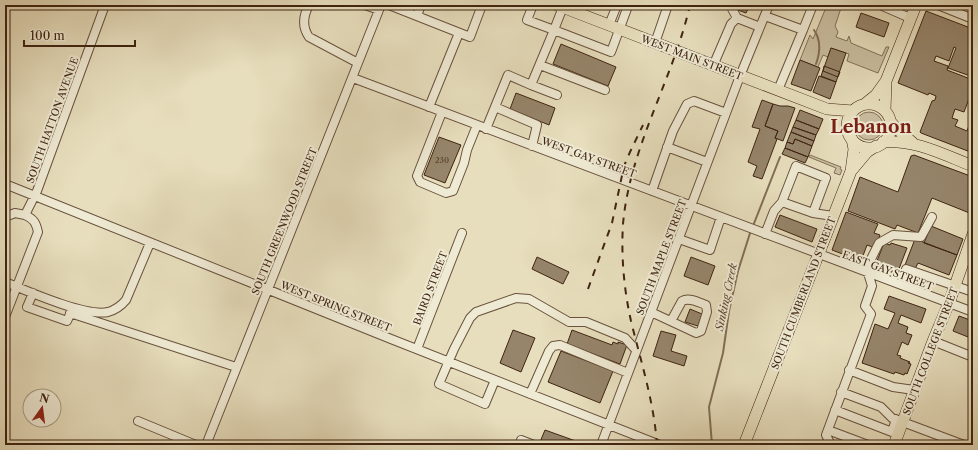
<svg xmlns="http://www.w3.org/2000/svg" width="978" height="450" font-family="'Libre Caslon Text',serif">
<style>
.green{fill:#cabea0;stroke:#847159}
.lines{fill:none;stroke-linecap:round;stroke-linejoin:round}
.stream{stroke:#826e56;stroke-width:2}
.building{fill:#96856b;stroke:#3f2412}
.minor-casing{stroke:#69523d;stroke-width:10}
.major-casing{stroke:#3f2412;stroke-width:12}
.minor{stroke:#efead4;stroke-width:8}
.major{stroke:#e7debd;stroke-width:11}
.rail{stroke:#3f2412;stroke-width:2;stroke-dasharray:7 7;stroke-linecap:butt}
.labels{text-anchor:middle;stroke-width:4;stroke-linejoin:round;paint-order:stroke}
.number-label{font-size:8px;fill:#553c28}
.street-label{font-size:10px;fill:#3f2412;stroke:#efead4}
.water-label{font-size:11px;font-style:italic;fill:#604934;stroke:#efead4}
.town-label{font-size:18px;font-weight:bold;fill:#7a1f14;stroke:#efead4}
</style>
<rect width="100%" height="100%" fill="#e7debd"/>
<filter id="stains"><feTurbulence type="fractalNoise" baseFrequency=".005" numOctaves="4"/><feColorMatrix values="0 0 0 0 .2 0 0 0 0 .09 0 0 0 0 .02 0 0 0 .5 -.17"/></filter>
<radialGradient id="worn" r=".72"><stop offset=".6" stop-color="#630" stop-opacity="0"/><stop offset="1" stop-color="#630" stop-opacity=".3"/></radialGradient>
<path class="green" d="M827 5H842L835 26 838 32 836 37 847 41 849 36 851 43 882 56 886 47H889L878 73 847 61 849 54 831 48 828 57 823 55 818 67 800 60 810 35 813 39Z
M855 126a14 14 0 1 1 28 0a14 14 0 1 1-28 0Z
M810 155 841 167 840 169 842 170 840 175 834 173 836 168 809 157Z"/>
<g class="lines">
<path class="stream" d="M814 30C821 40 820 53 816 64
M753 226 780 157
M712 445 709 407 723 353 729 311 738 271 751 230"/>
</g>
<path class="building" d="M737 5H750L746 13 735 9Z
M926 11 973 29V77L948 68 956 48 954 47 949 61 936 56 934 61 948 66 947 70 973 80V88L964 112 955 109 952 118 958 120 955 126 967 131 971 120 973 121V153L921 133 920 132 932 101 935 100 936 96 929 93 928 95 898 83Z
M861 13 889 23 884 37 856 27Z
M561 44 616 67 608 86 553 64Z
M831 48 846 53 836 82 821 76Z
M800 60 820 68 811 91 791 84Z
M824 66 840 72 838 77 823 71Z
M819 76 836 82 830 99 813 92Z
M516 93 555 108 549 125 510 109Z
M762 100 773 104 765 126 778 131 775 138 777 139 762 179 753 176 757 166 748 162 760 129 752 127Z
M773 104 780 106H788L795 108 783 141 775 138 778 131 765 126Z
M800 110 823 119 819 129 796 120Z
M796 120 819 129 816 135 793 127Z
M793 127 816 135 814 141 791 132Z
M791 132 814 141 812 146 795 139 793 144 787 142Z
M439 137 461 145 445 183 424 175Z
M795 139 812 146 808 157 785 148 787 142 793 144Z
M785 148 808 157 805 163 782 154Z
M914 155 973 177 972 214 932 198 918 233 897 225 895 229 848 211 860 177 898 192 911 156Z
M846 212 878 224 874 233 880 235 875 248 867 245 861 261 832 250Z
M780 215 817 229 812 242 775 227Z
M931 226 963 239 957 255 924 243Z
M915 239 957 255 949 275 918 263 915 269 905 265Z
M884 243 890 245 891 243 907 248 897 274 875 266Z
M537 257 569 272 563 284 532 269Z
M691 257 715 266 708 285 684 276Z
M889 296 926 309 921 323 901 315 898 323 908 327 906 333 912 335 908 345 902 342 897 355 901 356 900 358 910 362 908 363 911 364 907 374 905 373 904 375 895 372 894 374 862 363 875 324 888 329 895 313 884 309Z
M690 309 702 314 698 326 685 322Z
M959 316 973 321V339L953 331Z
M513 330 535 338 521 372 500 363Z
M572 330 612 345 613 342 618 344V342L627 345 620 364 567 344Z
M661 331 676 335 671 351 687 356 684 366 653 356Z
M561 351 613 371 600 403 548 382Z
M545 430 584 444V445H548L540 442Z"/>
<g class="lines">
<g class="minor-casing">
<path id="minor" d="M309 5C303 16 302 27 309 37L358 63
M365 5 379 10
M389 5 470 37 482 5
M730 5 737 18
M880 5 910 18
M938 5 973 19
M563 7 554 30 611 52 628 6
M417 16 421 5
M765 16 803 30 813 5
M609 25 617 5
M655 43 668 5
M540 65 605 90
M713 66 731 24 737 18 760 27
M353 78 973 312
M531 85 557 95
M778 90 803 30
M429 107 459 33
M495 107 537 125 532 146
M442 112 417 176 420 182 446 193 453 191 464 163 467 150 477 125
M486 129 508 75 531 85 554 30 527 20 533 5
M667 147 707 162
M5 184 391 339 660 445
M652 191 673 131 687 104 694 101 726 113
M813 213 826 178 796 166 782 202 813 213 833 216
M5 217 15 213 25 215 37 191 105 5
M765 234 774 211 782 202
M679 239 710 250 721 217
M868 265 879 243 893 235 921 237 932 217
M906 269 973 292
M5 282C27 291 86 317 108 312 115 310 121 306 126 300L150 243
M33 293 27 307 67 321 72 310
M651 312 696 333 701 331 707 312 706 305C698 302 689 297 682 301L671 321
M70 313 236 367
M5 317 38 232C36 223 34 219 25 215
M933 341 973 357
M417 349 462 233
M849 370 893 387 914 390
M495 380 485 404 439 384 454 349 470 318 476 312 516 298 529 299 569 322H586L625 338 636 350
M841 392 881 407 892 418 964 445
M530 394 549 351 553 346 560 345 628 373
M835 410 892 432 896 419
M138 421 196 445
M828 430 868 445
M521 440 534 445
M206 445 381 5
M601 445 740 76 769 5
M831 445 826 435 871 314 865 306 872 286 868 273"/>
</g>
<g class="major-casing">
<path id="major" d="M557 5 827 109 853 111
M865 104 876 95 886 81 916 5
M847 126a22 22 0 1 1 44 0a22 22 0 1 1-44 0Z
M885 111 886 81
M890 121 895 127 913 143
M883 142C915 139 944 155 973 166
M852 170 867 152 876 146
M744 445 851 171 854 149 852 139
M894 445 933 341 949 303 973 234"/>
</g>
<use href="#minor" class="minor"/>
<use href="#major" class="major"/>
<path class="rail" d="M588 289 612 223 624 166 630 152 643 125
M657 445C654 402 641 362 631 321 624 290 621 256 623 224 630 146 673 80 690 5"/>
</g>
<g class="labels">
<g class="number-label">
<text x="442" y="163">230</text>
</g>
<g class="street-label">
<text transform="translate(692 57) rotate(21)" y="4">WEST MAIN STREET</text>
<text transform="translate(52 120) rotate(-70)" y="4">SOUTH HATTON AVENUE</text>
<text transform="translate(589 157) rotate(20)" y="4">WEST GAY STREET</text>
<text transform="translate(284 221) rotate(-68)" y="4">SOUTH GREENWOOD STREET</text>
<text transform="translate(661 257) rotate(-69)" y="4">SOUTH MAPLE STREET</text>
<text transform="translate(888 270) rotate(20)" y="4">EAST GAY STREET</text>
<text transform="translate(430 288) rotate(-69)" y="4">BAIRD STREET</text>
<text transform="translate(803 293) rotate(-69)" y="4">SOUTH CUMBERLAND STREET</text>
<text transform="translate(336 306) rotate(22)" y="4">WEST SPRING STREET</text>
<text transform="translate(930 351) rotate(-69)" y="4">SOUTH COLLEGE STREET</text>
</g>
<g class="water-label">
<text transform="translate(726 297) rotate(-78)" y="4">Sinking Creek</text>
</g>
<g class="town-label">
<text x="871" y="133">Lebanon</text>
</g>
</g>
<rect width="978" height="450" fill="none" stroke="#e7debd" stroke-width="20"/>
<rect x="6" y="6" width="966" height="438" fill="none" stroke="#3f2412" stroke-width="2"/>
<rect x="10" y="10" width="958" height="430" fill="none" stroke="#3f2412"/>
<g transform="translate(42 408) rotate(14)"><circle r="19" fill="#efead4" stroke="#a99b86"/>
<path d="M0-3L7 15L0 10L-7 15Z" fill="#8f2418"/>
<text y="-6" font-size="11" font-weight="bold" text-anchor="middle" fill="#3f2412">N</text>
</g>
<path d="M24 40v6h111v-6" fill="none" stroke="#3f2412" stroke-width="2"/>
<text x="30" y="40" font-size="12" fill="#3f2412" stroke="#efead4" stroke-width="3" paint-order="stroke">100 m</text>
<rect width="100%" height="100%" filter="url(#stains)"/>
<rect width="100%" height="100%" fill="url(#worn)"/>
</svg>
